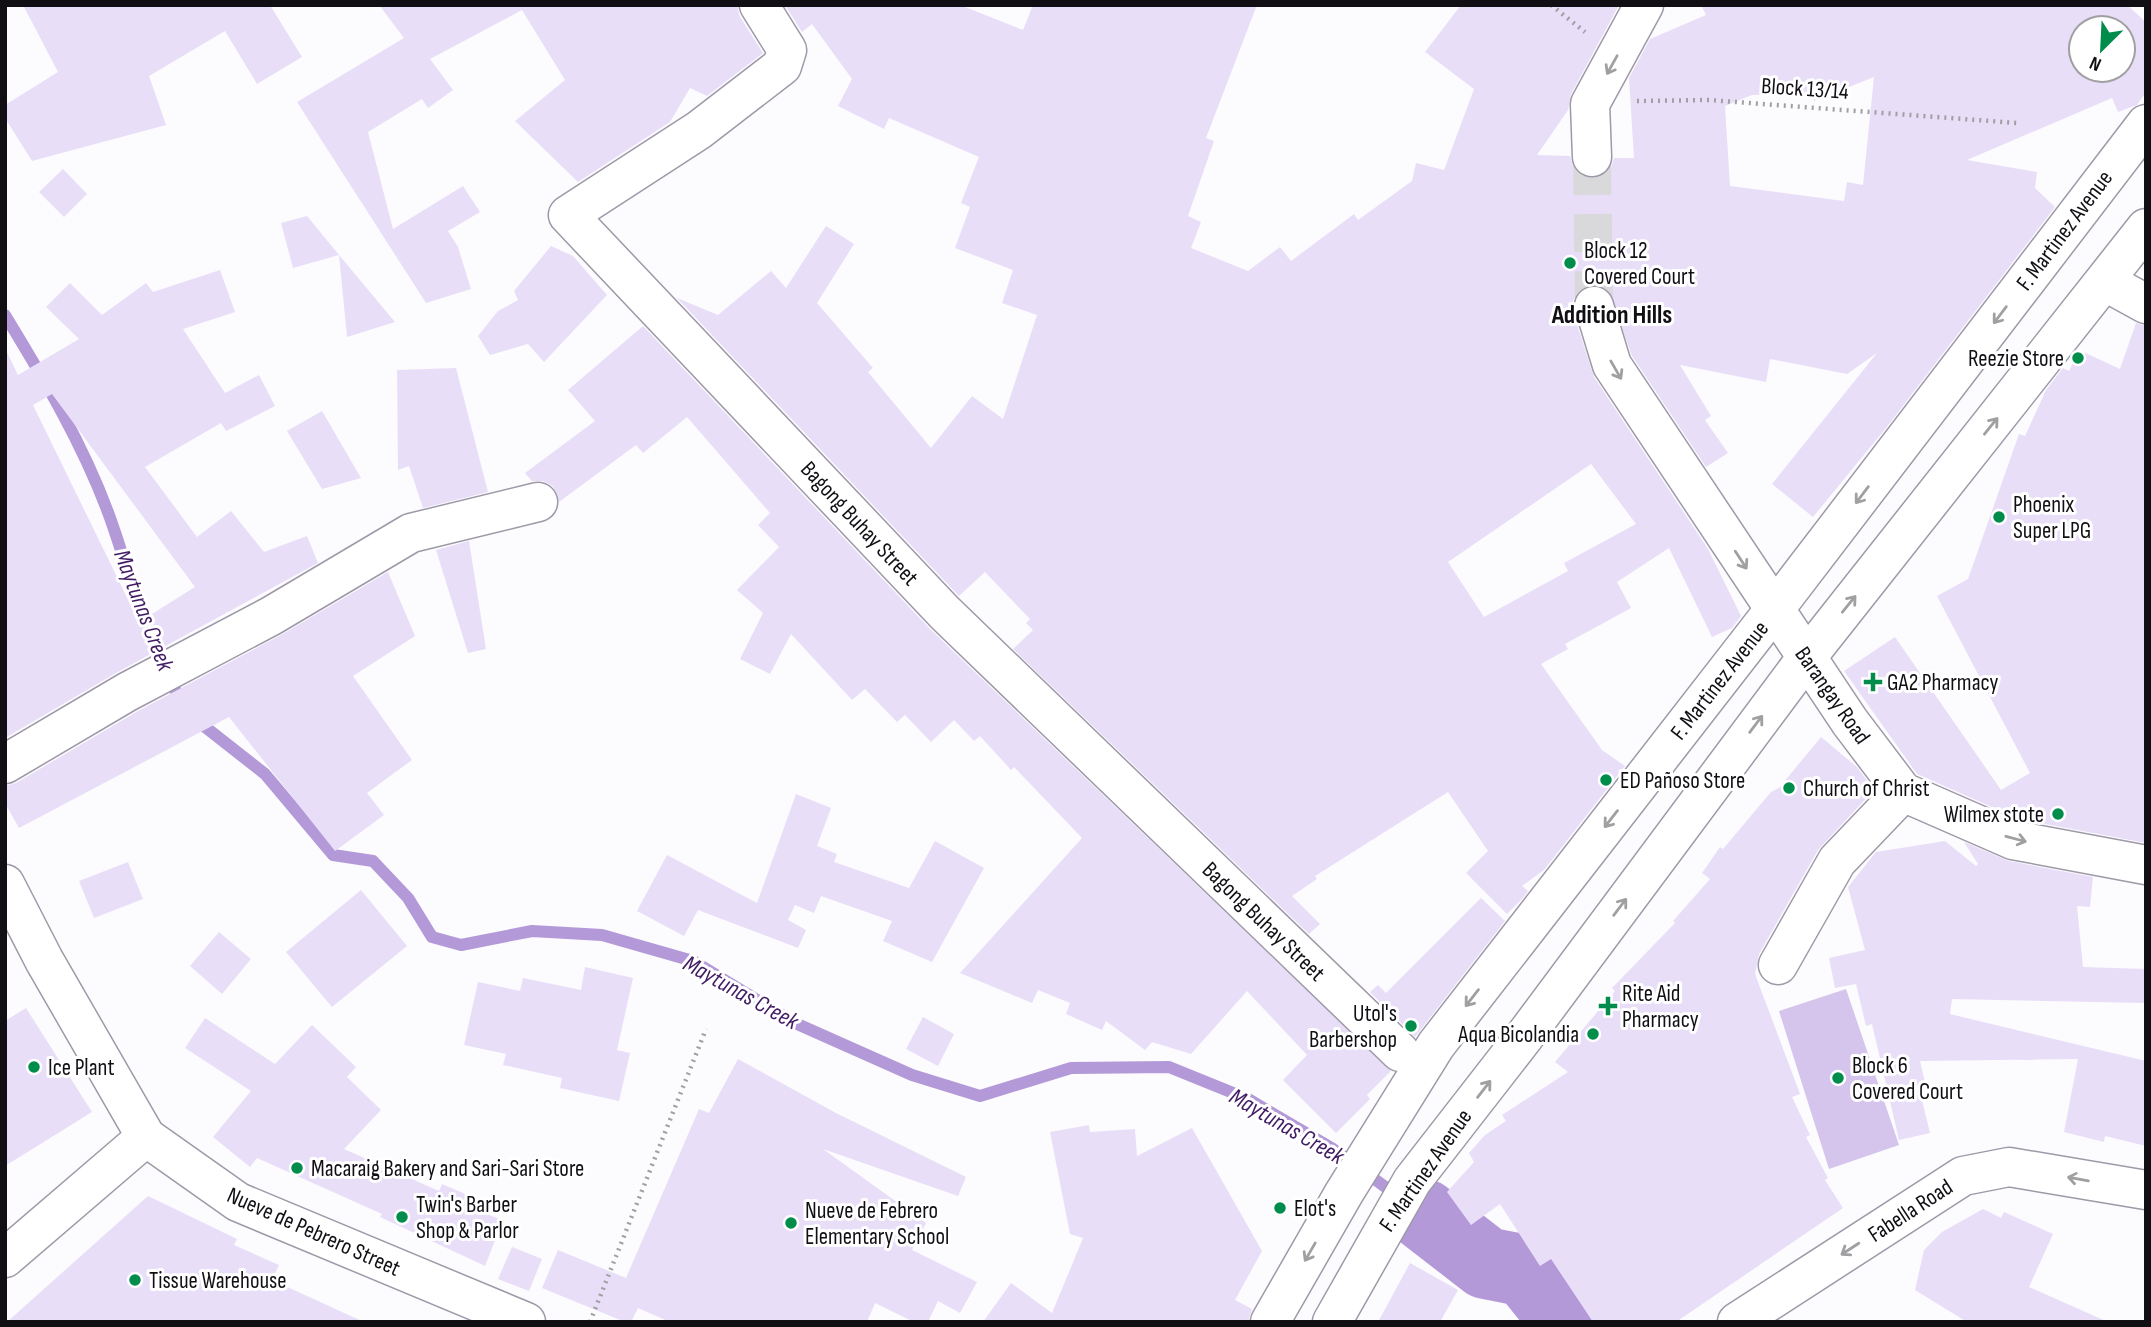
<svg xmlns="http://www.w3.org/2000/svg" width="2151" height="1327" font-family="'Sofia Sans Condensed',sans-serif">
<style>
.green{fill:#d5c5ed}
.lines{fill:none;stroke-linecap:round;stroke-linejoin:round}
.stream{stroke:#b399d7;stroke-width:12}
.river{stroke:#b399d7;stroke-width:72}
.building{fill:#e9def8;fill-rule:evenodd}
.minor-tunnel{stroke:#d9d8db;stroke-width:38;stroke-dasharray:38 19;stroke-linecap:butt}
.minor-casing{stroke:#9e99a7;stroke-width:41}
.major-casing{stroke:#9e99a7;stroke-width:41}
.path{stroke:#a09fa2;stroke-width:4.5;stroke-dasharray:2 5;stroke-linecap:butt}
.minor{stroke:#fff;stroke-width:38}
.major{stroke:#fff;stroke-width:38}
.oneway{stroke:#a09fa1}
.poi-dot{fill:#008d4b;stroke:#fff;stroke-width:2.5}
.labels{text-anchor:middle;stroke-width:6;stroke-linejoin:round;paint-order:stroke}
.street-label{font-size:23px;fill:#110f14;stroke:#fff}
.poi-label{font-size:23px;fill:#110f14;stroke:#fff;text-anchor:start}
.water-label{font-size:24px;font-style:italic;fill:#411c64;stroke:#fff}
.quarter-label{font-size:26px;font-weight:bold;fill:#110f14;stroke:#fff}
</style>
<rect width="100%" height="100%" fill="#fcfbfe"/>
<path class="green" d="M1846 989 1899 1145 1829 1169 1779 1011Z"/>
<g class="lines">
<path class="stream" d="M5 315C44 379 83 444 109 515 132 578 146 648 184 704
M195 719 265 774 333 855 373 861 408 898 432 937 461 945 532 931 602 935 693 961 795 1023 912 1075 980 1096 1071 1068 1169 1067 1248 1099 1333 1149 1424 1215"/>
<path class="river" d="M1424 1215 1486 1263 1526 1271 1567 1322"/>
</g>
<path class="building" d="M23 5H270L302 57 257 84 225 31 149 76 166 125 32 161 5 118V105L58 72Z
M379 5H737L740 17 763 53 707 96 690 88 670 122 578 182 515 121 565 80 522 10 430 59 453 90 428 108 422 99 368 132 393 229 463 186 480 212 448 231 458 247 471 289 426 303 297 102 404 38Z
M785 5H960L1023 30 1033 5H1257L1206 138 1214 141 1188 216 1201 222 1191 248 1248 271 1280 247 1291 261 1354 214 1358 220 1412 181 1416 163 1444 170 1474 89 1425 52 1461 5H1619L1571 94 1568 110 1537 155 1570 156 1574 169 1582 177 1592 179 1604 175 1611 168 1614 158H1634L1629 78 1650 39 1706 15 1701 5H2127L2146 22V92L2137 105 2118 112 2112 98 1967 160 2037 172 2035 188 2055 207 1886 428 1813 517 1772 484 1877 353 1847 374 1770 359 1766 382 1680 365 1711 416 1705 420 1728 453 1706 467 1632 356 1609 291 1598 285H1587L1579 291 1573 300V312L1594 377 1708 549 1741 616 1732 628 1712 637 1669 548 1617 582 1631 608 1565 644 1568 649 1541 664 1602 750 1625 766 1544 870 1522 886 1528 891 1522 899 1507 914 1466 873 1488 851 1448 792 1315 876 1317 879 1292 896 1320 924 1309 934 1013 649 1033 630 1026 623 1030 619 985 572 959 596 677 298 718 315 771 271 786 288 826 226 854 244 817 303 873 368 868 372 931 448 972 396 1003 419 1037 315 1002 303 1013 270 955 248 970 207 961 203 979 157 889 118 884 129 838 106 852 79 812 24 802 32ZM2081 28H2123V70H2081ZM1874 77 1863 185 1847 182 1844 201 1730 186 1725 106 1752 95 1810 93 1814 101ZM1591 464 1636 524 1564 563 1568 571 1484 617 1448 562Z
M63 169 87 194 64 217 39 192Z
M307 216 339 255 395 322 347 337 339 255 293 268 281 223Z
M551 246 573 256 607 295 544 362 528 344 490 355 478 336 498 311 518 300 514 291Z
M220 270 235 312 183 329 225 393 259 375 275 406 226 431 221 423 145 467 197 537 231 511 264 552 307 536 318 563 116 673 5 738V348L18 375 79 339 46 307 70 283 102 315 146 283 153 292ZM52 394 195 587 139 622 33 405Z
M2136 323 2146 326V843L2019 819 1917 774 1844 671 1895 637 2001 790 2030 773 1937 596 1968 579 2019 434 2025 436 2046 390 2063 368 2069 371 2079 350 2120 369Z
M643 326 930 629 1391 1071 1367 1095 1370 1099 1336 1133 1283 1080 1307 1055 1247 991 1191 1054 1152 1042 1145 1050 1106 1021 1102 1030 1066 1014 1070 1003 1038 990 1032 1003 960 973 1082 838 1014 767 1011 770 980 736 974 741 954 720 931 742 905 715 897 722 865 689 852 700 791 634 770 674 740 659 763 613 737 590 779 547 758 525 770 513 687 417 643 453 636 445 559 502 553 486 543 481H532L525 473 595 421 568 390Z
M456 368 488 492 423 508 409 466 398 470 397 370Z
M322 411 361 478 322 489 287 431Z
M469 541 486 649 468 653 436 550Z
M388 572 415 636 353 676 412 760 367 793 384 815 335 851 229 717 19 828 5 803V786L16 783 138 711 281 635Z
M1821 737 1857 767 1874 790 1818 850 1759 954 1755 974 1800 1094 1792 1097 1810 1135 1806 1137 1828 1178 1825 1180 1843 1208 1676 1322H1593L1551 1259 1540 1266 1500 1204 1471 1225 1447 1192 1474 1162 1469 1153 1485 1135 1506 1121 1502 1115 1568 1072 1555 1062 1615 991 1612 988 1675 923 1673 921 1710 879 1702 873 1720 847 1723 849 1771 792 1784 785 1783 783Z
M796 794 831 808 817 846 837 854 834 862 909 888 935 841 984 868 932 962 883 941 892 921 821 896 814 913 795 905 788 920 806 930 798 948 698 910 684 936 637 911 667 855 757 903Z
M1945 841 1976 866 1978 864 1964 842 2009 861 2093 877 2090 907 2077 906 2083 967 2146 969V1003L1952 999 1950 1014 2146 1061V1146L2105 1136 2104 1142 2064 1132 2078 1059 1920 1061 1926 1087 1919 1088 1930 1133 1899 1140 1872 1024 1866 1026 1856 984 1835 988 1829 958 1865 950 1848 887 1876 852Z
M128 862 143 899 94 918 79 881Z
M361 890 407 946 332 1007 286 952Z
M1481 898 1505 921 1415 1037 1370 992 1378 985 1386 993Z
M219 932 251 959 222 994 190 966Z
M585 967 633 978 617 1050 630 1053 619 1101 560 1088 562 1078 503 1065 506 1054 464 1045 478 982 520 991 523 978 581 990Z
M26 1008 92 1112 5 1166V1021Z
M923 1017 954 1034 938 1066 906 1049Z
M205 1018 275 1064 312 1025 356 1067 347 1077 381 1110 344 1149 439 1191 442 1184 470 1196 465 1206 503 1220 485 1266 380 1217 382 1214 257 1158 250 1167 213 1137 251 1091 185 1048Z
M738 1059 836 1113 966 1177 958 1196 823 1149 926 1223 912 1250 977 1282 960 1313 938 1301 928 1322H914L875 1303 867 1322H670L638 1308 631 1322H625L542 1288 558 1250 626 1278 699 1109 709 1113Z
M1089 1125 1090 1132 1135 1129 1137 1156 1192 1128 1262 1251 1235 1300 1252 1309 1248 1322H983L1011 1283 1052 1313 1083 1238 1070 1234 1050 1132Z
M148 1196 237 1239 234 1245 279 1265 272 1280 364 1322H7Z
M1983 1209 2001 1218 2004 1212 2053 1234 2029 1287 2108 1322H1967L1915 1290 1924 1250 1942 1232Z
M512 1247 542 1259 529 1291 498 1279Z
M1410 1263 1458 1290 1440 1322H1378Z"/>
<g class="lines">
<path class="minor-tunnel" d="M1592 157 1594 306"/>
<g class="minor-casing">
<path id="minor" d="M759 5 787 50 782 66 699 130 568 215 945 613 1400 1052
M1592 157 1590 104 1644 5
M2106 282 2146 304
M1594 306 1612 365 1850 722 1903 792 2013 840 2146 865
M5 764 127 692 271 616 411 533 538 502
M1778 965 1837 861 1903 792
M5 1258 146 1137
M1737 1322 1963 1176 2009 1167 2146 1190"/>
</g>
<g class="major-casing">
<path id="major" d="M5 884 44 960 146 1137 238 1202 526 1322
M1270 1322 1344 1193 1436 1045 1774 610 2146 124
M1332 1322 1412 1181 1524 1037 1807 657 2146 228"/>
</g>
<path class="path" d="M1551 5 1585 32
M1637 101 1709 100 2017 123
M590 1322 706 1029"/>
<use href="#minor" class="minor"/>
<use href="#major" class="major"/>
</g>
<defs><path id="oneway-shaft" d="M-6 0H5M1.5-3L5.5 0L1.5 3" fill="none" stroke-width="1.6" stroke-linecap="round" stroke-linejoin="round" transform="scale(1.75)"/></defs>
<g class="oneway">
<use href="#oneway-shaft" transform="translate(1612 65) rotate(119)"/>
<use href="#oneway-shaft" transform="translate(2000 315) rotate(127)"/>
<use href="#oneway-shaft" transform="translate(1616 370) rotate(60)"/>
<use href="#oneway-shaft" transform="translate(1991 426) rotate(-51)"/>
<use href="#oneway-shaft" transform="translate(1862 495) rotate(127)"/>
<use href="#oneway-shaft" transform="translate(1741 560) rotate(57)"/>
<use href="#oneway-shaft" transform="translate(1849 604) rotate(-51)"/>
<use href="#oneway-shaft" transform="translate(1756 724) rotate(-53)"/>
<use href="#oneway-shaft" transform="translate(1611 819) rotate(128)"/>
<use href="#oneway-shaft" transform="translate(2016 839) rotate(15)"/>
<use href="#oneway-shaft" transform="translate(1620 907) rotate(-53)"/>
<use href="#oneway-shaft" transform="translate(1472 998) rotate(128)"/>
<use href="#oneway-shaft" transform="translate(1484 1089) rotate(-52)"/>
<use href="#oneway-shaft" transform="translate(2078 1179) rotate(-170)"/>
<use href="#oneway-shaft" transform="translate(1850 1249) rotate(147)"/>
<use href="#oneway-shaft" transform="translate(1310 1252) rotate(120)"/>
</g>
<g class="poi-dot">
<circle cx="1570" cy="263" r="7"/>
<circle cx="2078" cy="358" r="7"/>
<circle cx="1999" cy="517" r="7"/>
<path d="M1869.5 671.5h7v7h7v7h-7v7h-7v-7h-7v-7h7z"/>
<circle cx="1606" cy="780" r="7"/>
<circle cx="1789" cy="788" r="7"/>
<circle cx="2058" cy="814" r="7"/>
<path d="M1604.5 995.5h7v7h7v7h-7v7h-7v-7h-7v-7h7z"/>
<circle cx="1411" cy="1026" r="7"/>
<circle cx="1593" cy="1034" r="7"/>
<circle cx="34" cy="1067" r="7"/>
<circle cx="1838" cy="1078" r="7"/>
<circle cx="297" cy="1168" r="7"/>
<circle cx="1280" cy="1208" r="7"/>
<circle cx="402" cy="1217" r="7"/>
<circle cx="791" cy="1223" r="7"/>
<circle cx="135" cy="1280" r="7"/>
</g>
<g class="labels">
<g class="street-label">
<text transform="translate(1805 88) rotate(4)" y="8">Block 13/14</text>
<text transform="translate(2064 230) rotate(-53)" y="8">F. Martinez Avenue</text>
<text transform="translate(860 523) rotate(47)" y="8">Bagong Buhay Street</text>
<text transform="translate(1719 680) rotate(-52)" y="8">F. Martinez Avenue</text>
<text transform="translate(1833 695) rotate(55)" y="8">Barangay Road</text>
<text transform="translate(1264 921) rotate(44)" y="8">Bagong Buhay Street</text>
<text transform="translate(1425 1170) rotate(-55)" y="8">F. Martinez Avenue</text>
<text transform="translate(1910 1210) rotate(-33)" y="8">Fabella Road</text>
<text transform="translate(314 1231) rotate(24)" y="8">Nueve de Pebrero Street</text>
</g>
<g class="poi-label">
<text x="1584" y="258">Block 12<tspan x="1584" dy="26">Covered Court</tspan></text>
<text x="2064" y="366" text-anchor="end">Reezie Store</text>
<text x="2013" y="512">Phoenix<tspan x="2013" dy="26">Super LPG</tspan></text>
<text x="1887" y="690">GA2 Pharmacy</text>
<text x="1620" y="788">ED Pañoso Store</text>
<text x="1803" y="796">Church of Christ</text>
<text x="2044" y="822" text-anchor="end">Wilmex stote</text>
<text x="1622" y="1001">Rite Aid<tspan x="1622" dy="26">Pharmacy</tspan></text>
<text x="1397" y="1021" text-anchor="end">Utol's<tspan x="1397" dy="26">Barbershop</tspan></text>
<text x="1579" y="1042" text-anchor="end">Aqua Bicolandia</text>
<text x="1852" y="1073">Block 6<tspan x="1852" dy="26">Covered Court</tspan></text>
<text x="48" y="1075">Ice Plant</text>
<text x="311" y="1176">Macaraig Bakery and Sari-Sari Store</text>
<text x="416" y="1212">Twin's Barber<tspan x="416" dy="26">Shop &amp; Parlor</tspan></text>
<text x="1294" y="1216">Elot's</text>
<text x="805" y="1218">Nueve de Febrero<tspan x="805" dy="26">Elementary School</tspan></text>
<text x="149" y="1288">Tissue Warehouse</text>
</g>
<g class="water-label">
<text transform="translate(144 610) rotate(69)" y="8">Maytunas Creek</text>
<text transform="translate(741 992) rotate(29)" y="8">Maytunas Creek</text>
<text transform="translate(1287 1126) rotate(30)" y="8">Maytunas Creek</text>
</g>
<g class="quarter-label">
<text x="1612" y="323">Addition Hills</text>
</g>
</g>
<rect width="2151" height="1327" fill="none" stroke="#110f14" stroke-width="14"/>
<g transform="translate(2102 49) rotate(204)"><circle r="33" fill="#ffffff" stroke="#a09fa1" stroke-width="2"/>
<path d="M0-5L12 26L0 18L-12 26Z" fill="#008d4b"/>
<text y="-10" font-size="19" font-weight="bold" text-anchor="middle" fill="#110f14">N</text>
</g>
</svg>
